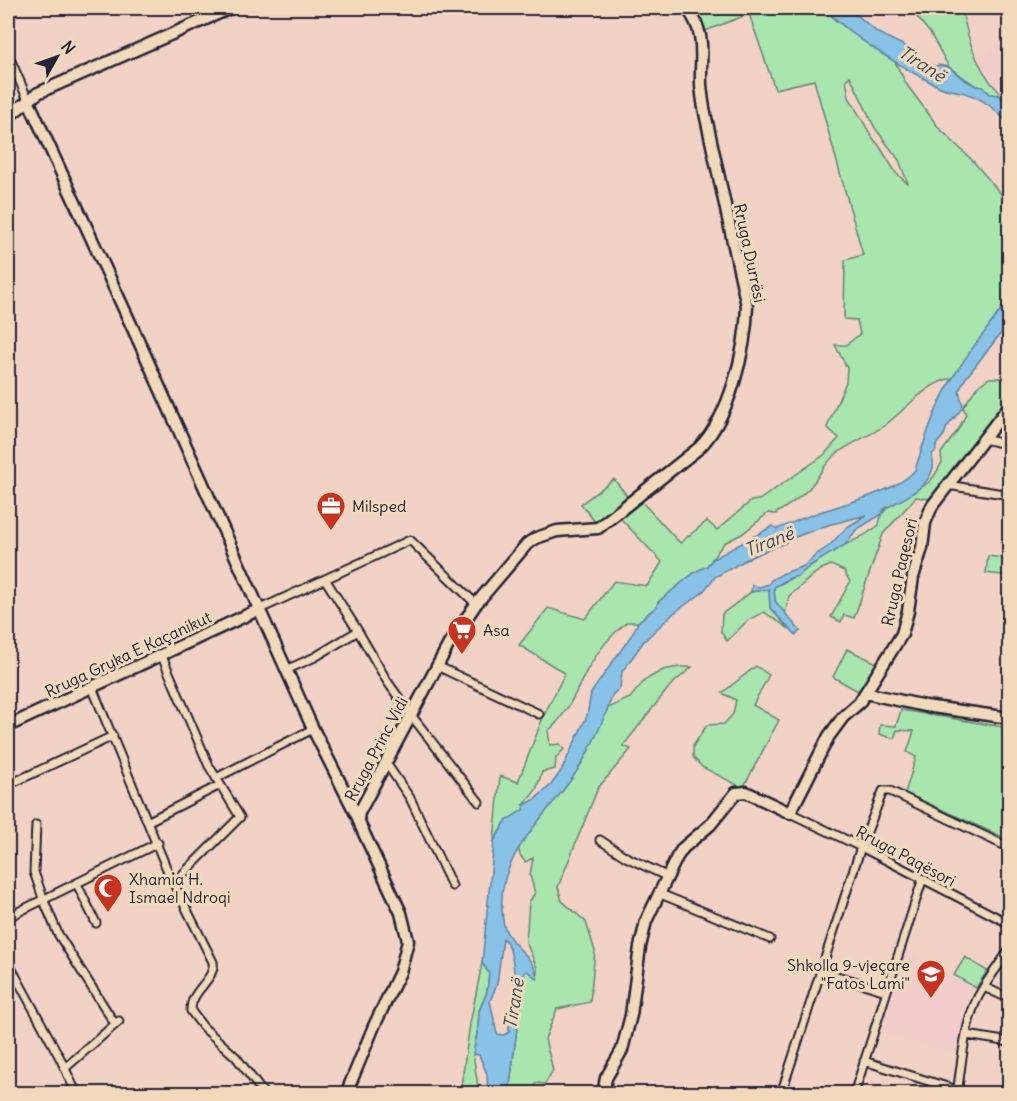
<svg xmlns="http://www.w3.org/2000/svg" width="1017" height="1101" font-family="Delius,sans-serif">
<style>
.built{fill:#f3cdcb}
.green{fill:#a8e6ad;stroke:#658474;stroke-width:1.5;fill-rule:evenodd}
.water{fill:#88c2e7;stroke:#5f82a2;stroke-width:1.5;fill-rule:evenodd}
.lines{fill:none;stroke-linecap:round;stroke-linejoin:round}
.street-casing{stroke:#22223b;stroke-width:11}
.secondary-casing{stroke:#22223b;stroke-width:15}
.street{stroke:#f1d9b9;stroke-width:7}
.secondary{stroke:#f1d9b9;stroke-width:10}
.labels{text-anchor:middle;stroke-width:6;stroke-linejoin:round;paint-order:stroke}
.street-label{font-size:16px;fill:#22223b;stroke:#f1d9b9}
.poi-label{font-size:16px;fill:#22223b;stroke:#f1d9b9;text-anchor:start}
.water-label{font-size:18px;font-style:italic;fill:#3c4a66;stroke:#f1d9b9}
</style>
<rect width="100%" height="100%" fill="#f2d2c4"/>
<filter id="ink" filterUnits="userSpaceOnUse"><feTurbulence type="fractalNoise" baseFrequency=".0167" numOctaves="2"/><feDisplacementMap in="SourceGraphic" scale="12" xChannelSelector="R" yChannelSelector="G"/><feConvolveMatrix kernelMatrix="1 2 1 2 8 2 1 2 1" color-interpolation-filters="sRGB"/></filter>
<g filter="url(#ink)">
<path class="built" d="M1009 36V101L999 92 976 59Z
M905 949 952 974 962 954 989 970 973 994 969 1006 960 1047 948 1051 881 1031Z"/>
<path class="green" d="M694 8H825L835 20 894 60 907 85 939 128 972 160 1007 201 1010 214 1009 298 953 378C925 383 907 409 885 425 869 437 849 443 834 456 824 465 819 476 811 486 802 497 788 506 775 514L768 513 742 534 724 543 707 566 658 602 657 606 638 622H627C612 634 600 648 590 665 577 687 569 714 548 731L550 745 560 744 564 749 556 758 555 769 542 772 536 790 524 805 525 809 506 821 494 841 500 776 518 782 544 715 565 673 519 645 548 608 585 619 614 581 647 586 662 562 621 519 641 501 680 543 707 521 717 530 751 501 759 500 824 455 839 438 827 427 846 382 847 368 835 345H846L860 334 857 320 844 319 845 260 863 255 814 80 775 89 749 14 705 31ZM850 76 875 128 899 160 908 184 896 173 880 147 872 137 849 97 846 80Z
M910 8H962C967 42 981 79 1009 101V107L999 95 990 94 983 87 976 86 949 67 930 33Z
M989 378H1001L1009 381V396L932 499 916 497 883 534 854 618 844 615 841 622 831 617 850 582 844 571 831 565C813 571 804 585 789 596L785 615 775 601 774 587C796 578 813 563 834 551 849 542 865 537 879 525 880 501 913 495 929 482 935 477 938 469 942 462L941 453 958 430 966 414 963 407 977 387Z
M614 479 627 496 595 522 581 504Z
M988 556 1009 559V576L986 573Z
M769 589 770 608 789 629 764 612 748 620 727 641 721 632 722 614 751 592Z
M847 649 879 664 858 691 833 677Z
M756 666 769 675 753 705 779 720 743 788 702 767 693 757V746L707 725 724 724 733 714 736 700 722 693Z
M679 667H692L670 686 623 746 631 749 598 788 558 887 562 901 586 922 595 951 590 1002 557 1009 545 1039 553 1070 545 1084 536 1083 532 1093 509 1094 518 1019 523 995 524 973 527 970 537 978V968L526 942 529 902 535 893 530 875 533 858 525 862 520 855 518 847 584 757 608 708 630 698 645 680 663 670Z
M901 710 1009 728V840L905 793 916 757 907 752 914 731 897 730 894 739 879 734 880 725 896 726Z
M965 957 987 971 976 988 954 975Z
M482 963 489 973 487 992 479 1011 478 1029 473 1054 479 1093 460 1094 470 1024Z"/>
<path class="water" d="M825 8H849L878 33 911 49 914 55 935 67 938 65 949 67 963 79 976 86 983 87 990 94 999 95 1009 107V124C995 110 985 99 965 93 956 91 946 90 938 86 906 70 846 34 825 8Z
M1009 298V323L965 379 959 391 963 407 947 427 944 435 936 445V451L932 454C932 458 934 464 933 468 928 489 901 500 884 509L882 514 856 530 845 545 811 565 798 576 790 578 774 587 775 601 800 631 796 635 770 608 769 589 751 592 752 585 759 587 769 584 771 580 784 573 804 566 817 554 829 546 847 527 867 515 828 525 790 539 785 543 751 557 715 577 702 593 674 613 644 641 622 672 620 688 613 694C603 722 590 752 573 777 546 816 498 856 502 907 502 913 503 920 504 926 510 947 536 956 537 979L527 971 524 973 523 995 518 1019 509 1093H488L487 1074 479 1055 473 1054 478 1029 479 1011 487 992 489 973 482 963 494 841 506 821 524 809V805L534 800 551 785 561 771 587 716 591 693 633 633 638 622 657 606 658 602 695 572 707 566 713 559 773 526 777 529C791 524 803 517 817 513 843 504 899 491 915 470 926 435 937 401 957 371 973 345 993 323 1009 298ZM503 938C514 947 516 985 514 999 512 1010 508 1021 509 1032L504 1035 497 1034 490 1001 497 984Z"/>
<g class="lines">
<g class="street-casing">
<path id="street" d="M8 54 28 100
M983 439 1010 445
M947 485 1010 495
M325 579 358 631 387 681 411 715 479 802
M260 609 410 540 476 604
M161 654 209 766 240 817 174 883
M437 666 539 714
M288 669 315 657 358 631
M92 687 168 872 213 962C216 980 190 990 191 1011L203 1027 236 1057 264 1094
M386 763 410 798 452 886
M216 778 313 729
M8 785 113 736
M790 813 861 847 1010 924
M149 821 220 785
M36 825 34 872 44 901 58 934 115 1024
M600 840 626 857 666 876
M77 884 96 923
M658 893 770 939
M8 917 158 843
M8 962 60 1058 74 1088V1094
M821 971 886 991
M984 987 1010 999
M967 1035 1010 1042
M864 1061 957 1090
M65 1068 119 1021
M781 1094 861 847 883 791H890L1010 848
M854 1094 922 881
M957 1094C962 1062 964 1025 978 997 987 980 999 965 1010 949"/>
</g>
<g class="secondary-casing">
<path id="secondary" d="M28 100 146 357 313 729 358 818
M8 117 38 93 231 8
M865 693 925 706 1010 718
M8 726 260 609
M346 1094 374 1026 400 972 408 941 401 913 361 827 358 818 359 813 449 644 476 604 527 544 536 538 557 531 598 528 699 448C730 417 746 349 747 306L705 113C703 104 702 95 701 85 700 54 707 34 687 8
M603 1094 606 1078 622 1050 631 1015 640 947 646 921 677 857 683 848 710 825 736 793 746 792 790 813 829 736 843 717 859 703 902 634 908 611 913 577 922 548 925 523 932 506 1010 405"/>
</g>
<use href="#street" class="street"/>
<use href="#secondary" class="secondary"/>
</g>
</g>
<defs>
<g id="office-pin" transform="scale(1.5)"><path d="M0 17L-7.5 6A9.5 9.5 0 1 1 7.5 6Z" fill="#c8321e" stroke="#f1d9b9"/><path d="M-6-3h4V-5.5h4V-3h4V5H-6ZM-1-4.5V-3h2v-1.5ZM-6 0V1H6V0Z" fill="#fff"/></g>
<g id="supermarket-pin" transform="scale(1.5)"><path d="M0 17L-7.5 6A9.5 9.5 0 1 1 7.5 6Z" fill="#c8321e" stroke="#f1d9b9"/><path d="M-6-5.5h2.5l.6 2H6L4.5 2H-2.5L-4.4-4H-6ZM-1.5 3.2a1.3 1.3 0 1 0 .1 0ZM3 3.2a1.3 1.3 0 1 0 .1 0Z" fill="#fff"/></g>
<g id="mosque-pin" transform="scale(1.5)"><path d="M0 17L-7.5 6A9.5 9.5 0 1 1 7.5 6Z" fill="#c8321e" stroke="#f1d9b9"/><path d="M3.5-4.9A6 6 0 1 0 3.5 4.9A5 5 0 1 1 3.5-4.9Z" fill="#fff"/></g>
<g id="school-pin" transform="scale(1.5)"><path d="M0 17L-7.5 6A9.5 9.5 0 1 1 7.5 6Z" fill="#c8321e" stroke="#f1d9b9"/><path d="M0-5L7-2L0 1L-7-2ZM-4 1L0 2.5L4 1V4Q0 6-4 4Z" fill="#fff"/></g>
</defs>
<g fill-rule="evenodd">
<use href="#office-pin" x="331" y="506"/>
<use href="#supermarket-pin" x="462" y="630"/>
<use href="#mosque-pin" x="108" y="888"/>
<use href="#school-pin" x="931" y="974"/>
</g>
<g class="labels">
<g class="street-label">
<text transform="translate(750 253) rotate(78)" y="6">Rruga Durrësi</text>
<text transform="translate(899 572) rotate(-77)" y="6">Rruga Paqesori</text>
<text transform="translate(128 654) rotate(-25)" y="6">Rruga Gryka E Kaçanikut</text>
<text transform="translate(376 749) rotate(-62)" y="6">Rruga Princ Vidi</text>
<text transform="translate(906 856) rotate(28)" y="6">Rruga Paqësori</text>
</g>
<g class="poi-label">
<text x="352" y="512">Milsped</text>
<text x="483" y="636">Asa</text>
<text x="129" y="885">Xhamia H.<tspan x="129" dy="18">Ismael Ndroqi</tspan></text>
<text x="910" y="971" text-anchor="end">Shkolla 9-vjeçare<tspan x="910" dy="18">"Fatos Lami"</tspan></text>
</g>
<g class="water-label">
<text transform="translate(922 64) rotate(32)" y="6">Tiranë</text>
<text transform="translate(769 542) rotate(-22)" y="6">Tiranë</text>
<text transform="translate(514 1004) rotate(-81)" y="6">Tiranë</text>
</g>
</g>
<rect width="1017" height="1101" fill="none" stroke="#f1d9b9" stroke-width="30"/>
<rect x="15" y="15" width="987" height="1071" fill="none" stroke="#22223b" stroke-width="2" filter="url(#ink)"/>
<g transform="translate(57 57) rotate(50)" stroke="#f1d9b9" stroke-width="4.5" paint-order="stroke">
<path d="M0-4.5L10 22L0 15L-10 22Z" fill="#22223b"/>
<text y="-9" font-size="16" font-weight="bold" text-anchor="middle" fill="#22223b">N</text>
</g>
</svg>
